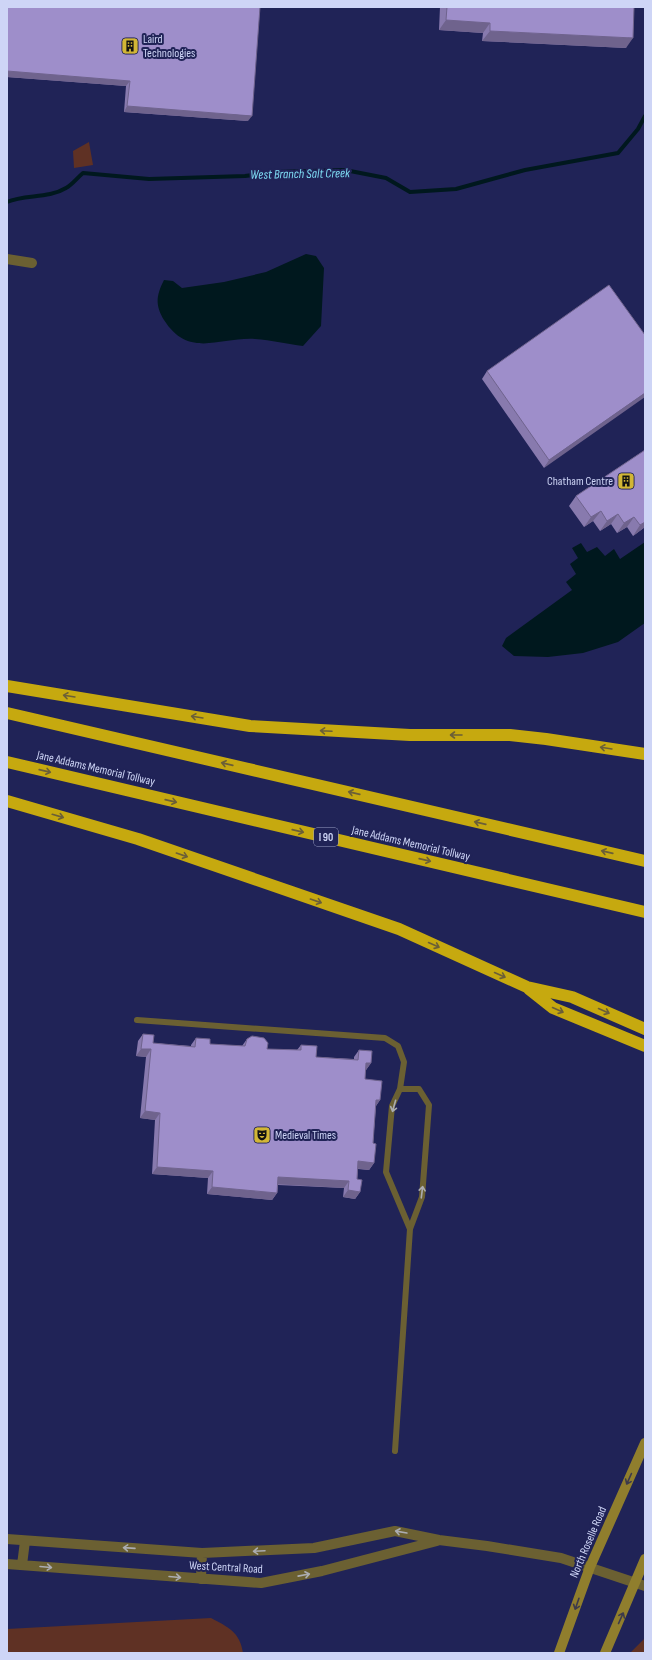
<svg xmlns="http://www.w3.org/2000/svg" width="652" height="1660" font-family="'Sofia Sans Condensed',sans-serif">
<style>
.green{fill:#5f3124}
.water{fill:#00181e}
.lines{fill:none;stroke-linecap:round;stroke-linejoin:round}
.stream{stroke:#00181e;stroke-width:4}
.service{stroke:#6b6032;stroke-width:6}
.minor{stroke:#6b6032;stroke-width:10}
.tertiary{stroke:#6b6032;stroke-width:10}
.secondary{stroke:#907e2d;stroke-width:10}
.motorway{stroke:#c6a90f;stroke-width:12}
.wall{fill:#887aae}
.shaded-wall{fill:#6f638d}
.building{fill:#9e8eca;stroke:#6f638d}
.oneway{stroke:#6b5f37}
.oneway2{stroke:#abacb1}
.oneway3{stroke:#3c3a4c}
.labels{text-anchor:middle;stroke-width:4;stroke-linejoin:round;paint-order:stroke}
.shield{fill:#202357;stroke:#9aa0c6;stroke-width:1}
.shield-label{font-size:11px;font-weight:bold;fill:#ced5f6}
.poi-label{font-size:12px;fill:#ced5f6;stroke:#202357;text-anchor:start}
.street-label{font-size:12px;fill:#ced5f6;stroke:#202357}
.water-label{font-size:13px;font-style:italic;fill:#7fddf5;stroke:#202357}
</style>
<rect width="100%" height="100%" fill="#202357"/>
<path class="green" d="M89 142 93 165 74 168 73 151Z
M211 1618C228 1627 240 1632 243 1653H7V1629Z
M645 1638V1653H630Z"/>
<path class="water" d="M306 254 316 256 324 268 321 326 303 346C288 344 271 340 255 339 219 337 189 359 164 320 155 305 156 296 164 280L173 281 182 288 224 282 266 272Z
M645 542V623L642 625 618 642 583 653 548 657 514 656 502 646 506 638 572 590 566 582 576 574 570 564 578 558 572 548 581 543 587 552 597 547 605 556 614 549 620 559Z"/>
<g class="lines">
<path class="stream" d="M7 202C25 194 48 199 66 188 72 185 77 178 83 173L149 179 245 176 277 172 345 170 386 178 410 192 456 189 525 170 618 153 638 129 645 116"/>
<path class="service" d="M137 1020 385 1038 398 1046 404 1062 400 1089
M395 1451 410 1229 422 1197 429 1105 419 1089H400L392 1106 386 1172 410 1229"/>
<path class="minor" d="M7 259 32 263"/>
<path class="tertiary" d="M7 1539 202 1553 314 1548 395 1531 439 1540 487 1546 561 1558 645 1586
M7 1564 261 1583 322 1571 437 1541
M22 1565 25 1541
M201 1579 202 1553"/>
<path class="secondary" d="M559 1653 590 1567 645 1443
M605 1653 645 1559"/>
<path class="motorway" d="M7 686 250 726 410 735H510L546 739 645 754
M7 713 645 861
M7 762 645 912
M7 801 138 839 399 929 527 987 572 997 645 1029
M529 989 553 1008 645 1046"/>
</g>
<path class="wall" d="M7 7 248 121 124 112 126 86 7 77Z
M440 7H634L626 48 482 41 483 33 439 30Z
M645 335 544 468 482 379 487 371Z
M645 450V527L633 536 627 527 617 533 611 524 600 531 593 521 584 527 569 506 576 496Z
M143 1034 153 1043 191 1046V1045L196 1038 210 1044 242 1046 247 1039 267 1049 297 1050 301 1045 316 1057 354 1059V1057L359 1050 371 1063 366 1070H365V1079L380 1100 376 1106 373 1143 374 1163 369 1170 358 1169 357 1179 360 1192 355 1199 343 1197 344 1188 278 1185 277 1193 272 1200 207 1194 208 1178 152 1174 155 1120 140 1118 146 1057 136 1056 138 1041Z"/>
<path class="shaded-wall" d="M446 20 490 23 483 33 439 30Z
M490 31 633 38 626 48 482 41Z
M7 71 130 81 126 86 7 77Z
M127 106 252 116 248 121 124 112Z
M645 393V397L544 468 549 460Z
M601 511 593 521 584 527 591 517Z
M618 514 611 524 600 531 607 521Z
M634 517 627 527 617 533 624 523Z
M645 522V527L633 536 640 525Z
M141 1049H151L146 1057 136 1056Z
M366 1063H371L366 1070H361Z
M376 1100H380L375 1107Z
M145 1111 160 1113 155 1120 140 1118Z
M358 1161 374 1163 369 1170 353 1168Z
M157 1167 213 1171 208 1178 152 1174Z
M278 1177 349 1181 344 1188 273 1184Z
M212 1187 277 1193 272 1200 207 1194Z
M348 1190 360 1192 355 1199 343 1197Z"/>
<path class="building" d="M7 7H260L252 116 127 106 130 81 7 71Z
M447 7H634L633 38 490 31V23L446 20Z
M609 285 645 335V393L549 460 487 371Z
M645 450V522L640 525 634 517 624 523 618 514 607 521 601 511 591 517 576 496Z
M143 1034 154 1035 153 1043 195 1047 196 1038 210 1039V1044L245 1046 247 1039 252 1036 264 1038 268 1043 267 1049 301 1050V1045L317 1046 316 1057 358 1060 359 1050 372 1051 371 1063H366L365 1079 382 1081 380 1100H376L373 1143 376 1144 374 1163 358 1161 357 1179 362 1180 360 1192 348 1190 349 1181 278 1177 277 1193 212 1187 213 1171 157 1167 160 1113 145 1111 151 1049H141Z"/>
<defs><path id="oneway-shaft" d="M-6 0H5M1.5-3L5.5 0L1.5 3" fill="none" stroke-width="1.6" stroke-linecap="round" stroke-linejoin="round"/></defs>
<g class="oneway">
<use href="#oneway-shaft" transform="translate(69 696) rotate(-171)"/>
<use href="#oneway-shaft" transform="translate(197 717) rotate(-171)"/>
<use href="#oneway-shaft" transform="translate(326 731) rotate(-177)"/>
<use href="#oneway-shaft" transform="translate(456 735) rotate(-180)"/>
<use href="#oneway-shaft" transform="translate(606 748) rotate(-171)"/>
<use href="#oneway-shaft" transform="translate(227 764) rotate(-167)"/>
<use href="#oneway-shaft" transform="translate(45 771) rotate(13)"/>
<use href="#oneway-shaft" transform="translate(354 793) rotate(-167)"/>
<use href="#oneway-shaft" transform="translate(171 801) rotate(13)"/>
<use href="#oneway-shaft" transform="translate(58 816) rotate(16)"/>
<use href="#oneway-shaft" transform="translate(480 823) rotate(-167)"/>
<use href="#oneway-shaft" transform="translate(298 831) rotate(13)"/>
<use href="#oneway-shaft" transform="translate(607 852) rotate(-167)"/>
<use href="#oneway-shaft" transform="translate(182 855) rotate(19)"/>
<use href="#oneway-shaft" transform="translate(425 860) rotate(13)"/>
<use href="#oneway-shaft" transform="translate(316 901) rotate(19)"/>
<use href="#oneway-shaft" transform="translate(434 945) rotate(24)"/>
<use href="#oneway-shaft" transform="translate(500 975) rotate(24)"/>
<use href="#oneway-shaft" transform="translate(558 1010) rotate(24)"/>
<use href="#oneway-shaft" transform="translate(604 1011) rotate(24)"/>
</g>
<g class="oneway2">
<use href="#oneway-shaft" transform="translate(394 1106) rotate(106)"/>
<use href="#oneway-shaft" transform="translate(422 1192) rotate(-83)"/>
<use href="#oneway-shaft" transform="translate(401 1532) rotate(-170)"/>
<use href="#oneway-shaft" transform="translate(129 1548) rotate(-176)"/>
<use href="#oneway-shaft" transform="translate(259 1551) rotate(177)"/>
<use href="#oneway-shaft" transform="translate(46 1567) rotate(5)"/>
<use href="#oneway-shaft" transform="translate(304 1575) rotate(-11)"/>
<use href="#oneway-shaft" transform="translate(175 1577) rotate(5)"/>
</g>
<g class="oneway3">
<use href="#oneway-shaft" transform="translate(629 1479) rotate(114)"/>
<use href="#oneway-shaft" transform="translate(577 1604) rotate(109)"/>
<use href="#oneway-shaft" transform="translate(621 1618) rotate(-66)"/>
</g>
<defs>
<g id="building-square" transform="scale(0.9)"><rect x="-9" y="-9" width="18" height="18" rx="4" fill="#d2b635" stroke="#202357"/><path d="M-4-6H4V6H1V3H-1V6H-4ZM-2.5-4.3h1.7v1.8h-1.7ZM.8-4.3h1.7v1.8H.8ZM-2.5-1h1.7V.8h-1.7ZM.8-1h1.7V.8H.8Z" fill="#111"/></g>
<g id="theatre-square" transform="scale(0.9)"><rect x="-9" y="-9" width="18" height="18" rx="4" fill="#d2b635" stroke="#202357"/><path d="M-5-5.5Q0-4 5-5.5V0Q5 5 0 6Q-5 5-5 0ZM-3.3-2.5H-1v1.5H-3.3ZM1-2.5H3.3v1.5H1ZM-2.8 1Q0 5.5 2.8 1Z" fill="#111"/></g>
</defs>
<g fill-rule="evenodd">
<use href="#building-square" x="130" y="46"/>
<use href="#building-square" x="626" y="481"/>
<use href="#theatre-square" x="262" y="1135"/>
</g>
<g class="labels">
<rect class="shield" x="314" y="828" width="24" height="18" rx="3"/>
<g class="shield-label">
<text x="326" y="841">I 90</text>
</g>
<g class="poi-label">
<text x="143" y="43">Laird<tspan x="143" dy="14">Technologies</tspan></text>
<text x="613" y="485" text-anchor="end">Chatham Centre</text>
<text x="275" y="1139">Medieval Times</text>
</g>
<g class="street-label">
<text transform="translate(96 768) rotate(13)" y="4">Jane Addams Memorial Tollway</text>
<text transform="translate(411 843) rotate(13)" y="4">Jane Addams Memorial Tollway</text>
<text transform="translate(588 1542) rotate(-67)" y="4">North Roselle Road</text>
<text transform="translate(226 1567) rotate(3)" y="4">West Central Road</text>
</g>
<g class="water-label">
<text transform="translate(300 173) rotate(-1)" y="5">West Branch Salt Creek</text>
</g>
</g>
<rect width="652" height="1660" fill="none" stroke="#ced5f6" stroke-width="16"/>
</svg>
